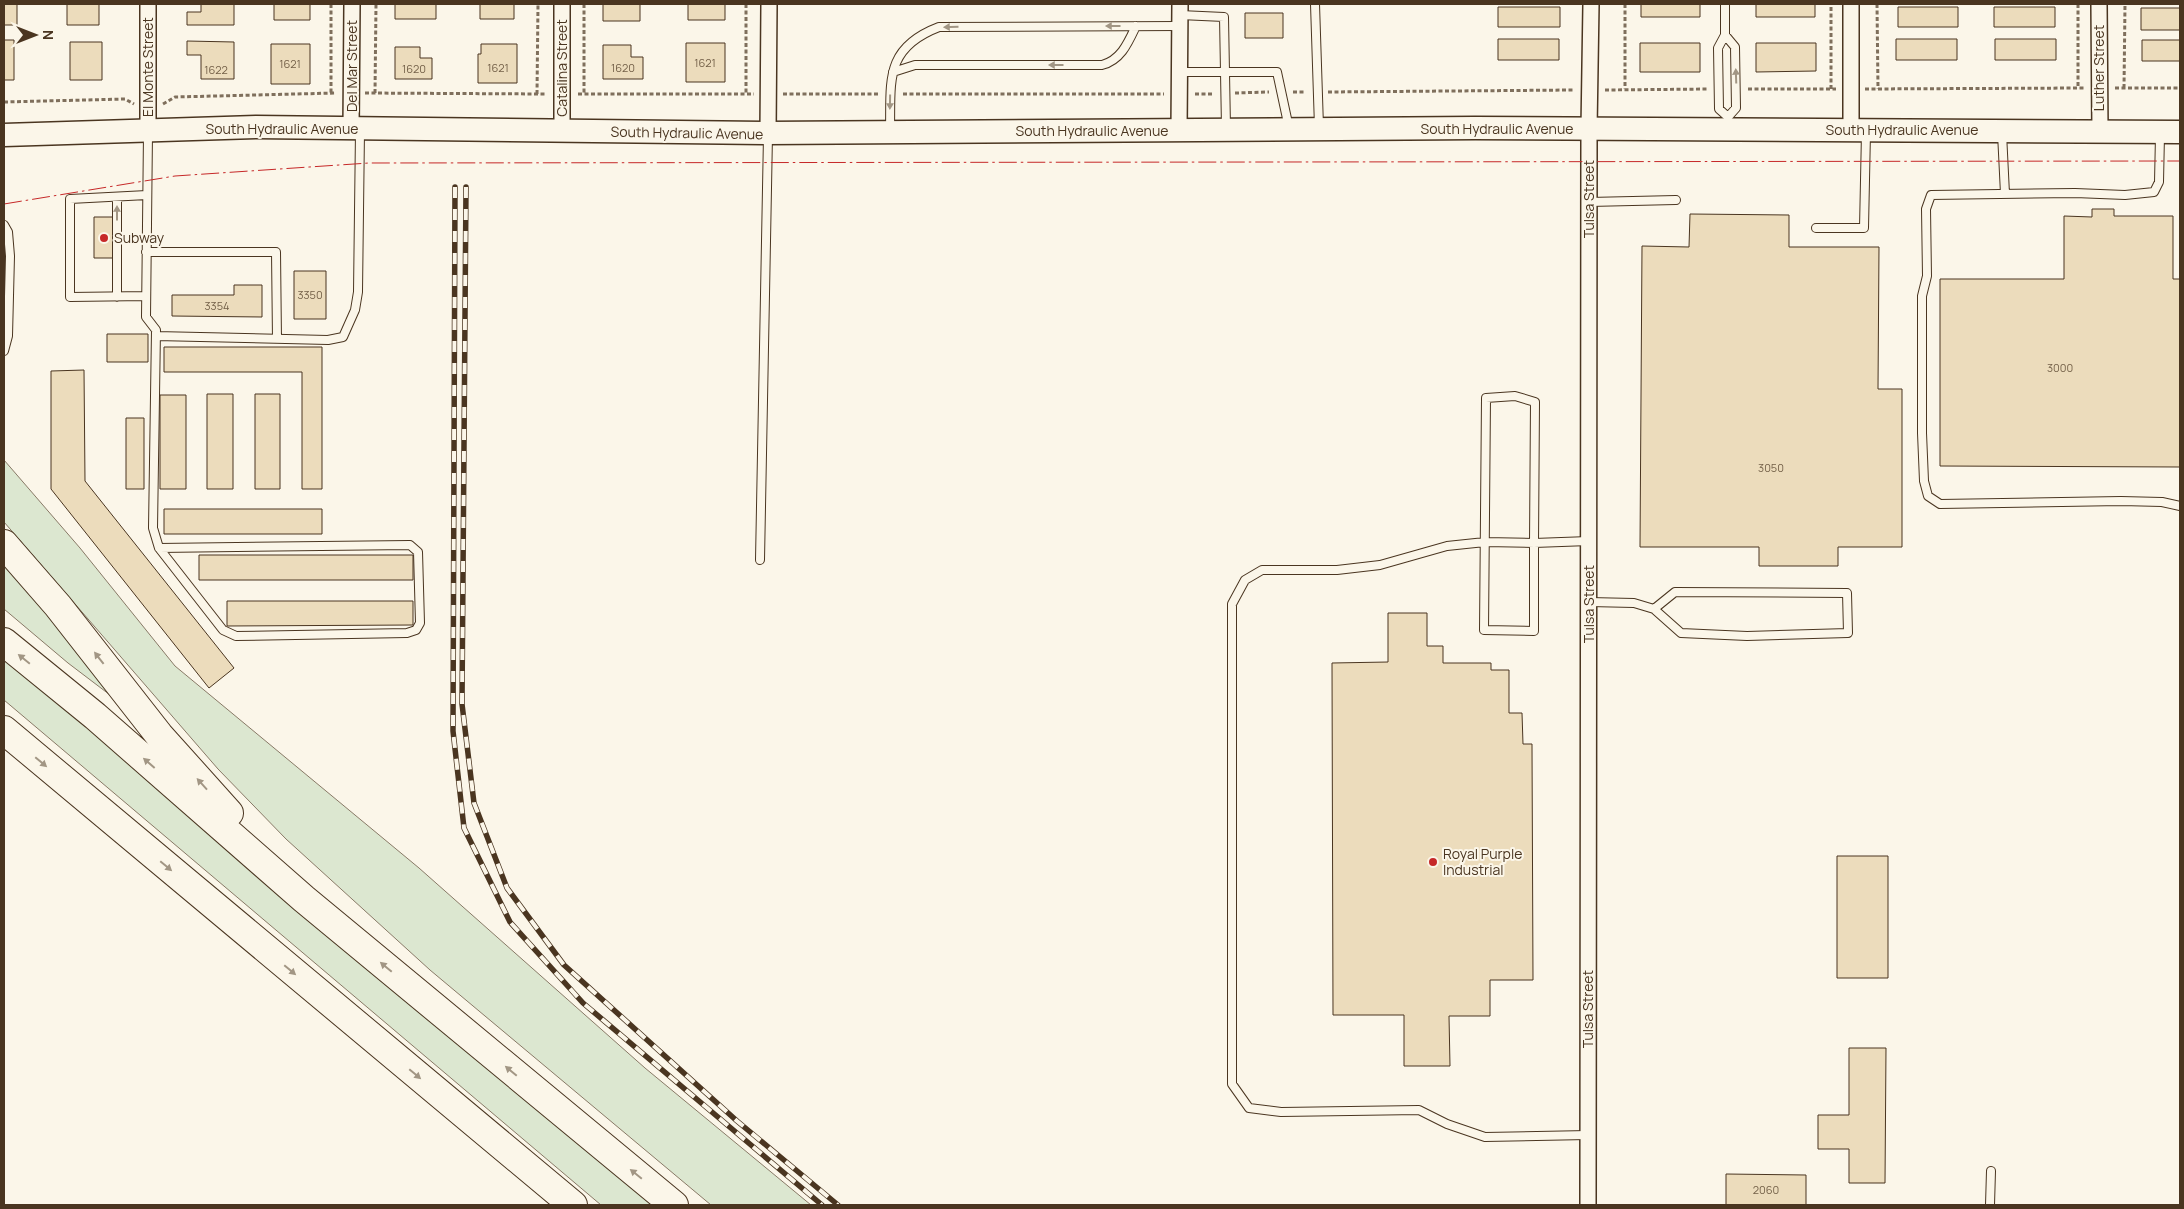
<svg xmlns="http://www.w3.org/2000/svg" width="2184" height="1209" font-family="Manrope,sans-serif">
<style>
.green{fill:#dce7d0;stroke:#887966}
.building{fill:#ecdcbc;stroke:#4a3520}
.lines{fill:none;stroke-linecap:round;stroke-linejoin:round}
.lane-casing{stroke:#4a3520;stroke-width:10}
.street-casing{stroke:#4a3520;stroke-width:18}
.secondary-casing{stroke:#4a3520;stroke-width:25}
.highway-casing{stroke:#4a3520;stroke-width:30}
.path{stroke:#7f6f5c;stroke-width:3;stroke-dasharray:4 2.5;stroke-linecap:butt}
.lane{stroke:#fbf6e9;stroke-width:8}
.street{stroke:#fbf6e9;stroke-width:15}
.secondary{stroke:#fbf6e9;stroke-width:22}
.highway{stroke:#fbf6e9;stroke-width:28}
.rail-casing{stroke:#4a3520;stroke-width:5.5}
.rail{stroke:#fbf6e9;stroke-width:4;stroke-dasharray:11;stroke-linecap:butt}
.power{stroke:#c62828;stroke-width:1;stroke-dasharray:18 4 2.5 4;stroke-linecap:butt}
.oneway{fill:#a29684}
.poi-dot{fill:#c62828;stroke:#fbf6e9;stroke-width:2}
.labels{text-anchor:middle;stroke-width:4;stroke-linejoin:round;paint-order:stroke}
.number-label{font-size:11px;fill:#725f47}
.street-label{font-size:14px;fill:#4a3520;stroke:#fbf6e9}
.poi-label{font-size:14px;fill:#4a3520;stroke:#fbf6e9;text-anchor:start}
</style>
<rect width="100%" height="100%" fill="#fbf6e9"/>
<path class="green" d="M4 460 80 548 175 666 419 868 645 1068 811 1205H711L430 970 286 839 218 769 4 522Z
M4 563 68 636 118 701 68 663 4 609Z
M4 657 656 1205H601L4 700Z"/>
<path class="building" d="M4 4H17V25H4Z
M67 4H99V25H67Z
M201 4H234V25H187V12H201Z
M274 4H310V20H274Z
M395 4H436V19H395Z
M480 4H514V19H480Z
M603 4H640V21H603Z
M688 4H725V20H688Z
M1641 4H1700V17H1641Z
M1756 4H1815V17H1756Z
M1498 7H1560V27H1498Z
M1898 7H1958V27H1898Z
M1994 7H2055V27H1994Z
M2141 8H2180V30H2141Z
M1245 13H1283V38H1245Z
M1498 39H1559V60H1498Z
M1896 39H1957V60H1896Z
M1995 39H2056V60H1995Z
M4 40H14V80H4Z
M2142 40H2180V61H2142Z
M187 41 234 42V79H201V55H187Z
M70 42H102V80H70Z
M686 43H725V82H686Z
M1640 43H1700V72H1640Z
M1756 43H1816V71L1756 72Z
M271 44H310V84H271Z
M481 44H517V83H478V54H481Z
M603 45H631V57H643V79H603Z
M395 47H420V58H432V79H395Z
M2092 209H2114V216H2173V279H2180V467L1940 466V279H2064V216L2092 217Z
M1690 214 1789 215V247H1879L1878 389H1902V547H1838V566H1759V547H1640L1642 246 1689 247Z
M94 217H114V258H94Z
M294 271H326V319H294Z
M234 285H262V317L172 316V295H234Z
M107 334H148V362H107Z
M164 347H322V489H302V372H164Z
M84 370 85 481 234 668 209 688 51 489V371Z
M207 394H233V489H207Z
M255 394H280V489H255Z
M160 395H186V489H160Z
M126 418H144V489H126Z
M164 509H322V534H164Z
M199 555H413V580H199Z
M227 601H413V625L227 626Z
M1388 613H1427V646H1443V663H1491V670H1509V713H1522L1523 744H1532L1533 980H1490V1016H1449L1450 1066H1404V1015H1333L1332 663 1388 662Z
M1837 856H1888V978H1837Z
M1849 1048H1886L1885 1183H1849V1149H1818V1115H1849Z
M1726 1174 1806 1175V1205H1726Z"/>
<g class="lines">
<g class="lane-casing">
<path id="lane" d="M1315 4 1319 127
M1725 4V35L1718 48 1719 109 1728 117
M1180 15 1224 17 1226 128
M1725 35 1735 47 1736 108 1728 117V122
M893 72 915 65H1102C1121 60 1128 43 1136 26
M1179 72H1277L1289 128
M890 131C891 81 884 48 939 27L1179 26
M148 133 146 317 156 330 153 528 159 548 223 630 236 636 407 633 416 630 420 623 418 552 410 545 159 548
M2002 133 2005 194
M2160 135 2159 182 2154 192 2125 195 2075 193 1931 195 1926 209 1927 276 1922 296V433L1924 481 1928 496 1940 504 2121 501 2162 502 2180 506
M1589 202 1676 200
M4 225 8 232 10 256 8 336 4 351
M1816 228H1864L1866 132
M146 252H276L277 339
M146 296 70 297V199L147 195
M117 297V197
M156 336 328 340 343 337 355 310 358 292 360 131
M760 560 768 135
M1675 592 1847 593 1848 633 1747 636 1681 633 1654 609Z
M1589 602 1634 603 1654 609
M1588 1135 1485 1137 1447 1124 1419 1110 1281 1112 1249 1108 1232 1084V604L1245 580 1262 570H1337L1380 565 1447 546 1485 542 1534 543V631L1484 630C1485 553 1485 475 1486 398L1515 396 1535 402 1534 543 1589 541
M1990 1205 1991 1171"/>
</g>
<g class="street-casing">
<path id="street" d="M148 4V131
M562 4V131
M1851 4V130
M2099 4 2100 132
M351 129 352 4
M1179 130 1180 4
M768 133 769 4
M1588 1205 1589 129 1591 4"/>
</g>
<g class="secondary-casing">
<path id="secondary" d="M4 135 256 127 768 133 1475 128 2180 132"/>
</g>
<g class="highway-casing">
<path id="highway" d="M4 544 58 606 159 735 229 813
M4 642 95 716 304 899 674 1205
M4 730 573 1205"/>
</g>
<path class="path" d="M331 4V93
M584 4V94
M746 4V94
M1625 4V89
M1877 4 1878 89
M2078 4V88
M2115 88H2180
M2124 88 2125 4
M1748 89H1836
M1831 89V4
M1865 89 2084 88
M1605 90 1709 89
M1293 92H1306
M1328 92 1574 90
M365 93 546 94
M375 93 376 4
M1235 93 1269 92
M537 94 538 4
M578 94H754
M783 94H879
M903 94H1164
M1195 94H1214
M4 102 125 99 134 104
M163 104 175 97 336 93"/>
<use href="#lane" class="lane"/>
<use href="#street" class="street"/>
<use href="#secondary" class="secondary"/>
<use href="#highway" class="highway"/>
<g class="rail-casing">
<path id="rail" d="M455 187 453 731 464 828 510 922 583 1003 822 1205
M466 187 462 704 474 803 507 888 564 965 737 1121 838 1205"/>
</g>
<use href="#rail" class="rail"/>
<path class="power" d="M4 204 175 176 369 163 2180 161"/>
</g>
<defs><path id="oneway-solid" d="M-6-.8H1V-3.2L6.5 0L1 3.2V.8H-6Z" transform="scale(1.25)"/></defs>
<g class="oneway">
<use href="#oneway-solid" transform="translate(1113 26) rotate(180)"/>
<use href="#oneway-solid" transform="translate(951 27) rotate(178)"/>
<use href="#oneway-solid" transform="translate(1056 65) rotate(180)"/>
<use href="#oneway-solid" transform="translate(1736 76) rotate(-92)"/>
<use href="#oneway-solid" transform="translate(890 102) rotate(91)"/>
<use href="#oneway-solid" transform="translate(117 213) rotate(-90)"/>
<use href="#oneway-solid" transform="translate(99 658) rotate(-128)"/>
<use href="#oneway-solid" transform="translate(24 659) rotate(-141)"/>
<use href="#oneway-solid" transform="translate(41 762) rotate(40)"/>
<use href="#oneway-solid" transform="translate(149 763) rotate(-139)"/>
<use href="#oneway-solid" transform="translate(202 784) rotate(-132)"/>
<use href="#oneway-solid" transform="translate(166 866) rotate(40)"/>
<use href="#oneway-solid" transform="translate(386 967) rotate(-140)"/>
<use href="#oneway-solid" transform="translate(290 970) rotate(40)"/>
<use href="#oneway-solid" transform="translate(511 1071) rotate(-140)"/>
<use href="#oneway-solid" transform="translate(415 1074) rotate(40)"/>
<use href="#oneway-solid" transform="translate(636 1174) rotate(-141)"/>
</g>
<g class="poi-dot">
<circle cx="104" cy="238" r="5"/>
<circle cx="1433" cy="862" r="5"/>
</g>
<g class="labels">
<g class="number-label">
<text x="705" y="67">1621</text>
<text x="290" y="68">1621</text>
<text x="498" y="72">1621</text>
<text x="623" y="72">1620</text>
<text x="414" y="73">1620</text>
<text x="216" y="74">1622</text>
<text x="310" y="299">3350</text>
<text x="217" y="310">3354</text>
<text x="2060" y="372">3000</text>
<text x="1771" y="472">3050</text>
<text x="1766" y="1194">2060</text>
</g>
<g class="street-label">
<text transform="translate(352 66) rotate(-90)" y="5">Del Mar Street</text>
<text transform="translate(148 67) rotate(-90)" y="5">El Monte Street</text>
<text transform="translate(562 68) rotate(-90)" y="5">Catalina Street</text>
<text transform="translate(2099 68) rotate(-90)" y="5">Luther Street</text>
<text x="282" y="134">South Hydraulic Avenue</text>
<text x="1497" y="134">South Hydraulic Avenue</text>
<text x="1902" y="135">South Hydraulic Avenue</text>
<text x="1092" y="136">South Hydraulic Avenue</text>
<text transform="translate(687 133) rotate(1)" y="5">South Hydraulic Avenue</text>
<text transform="translate(1589 199) rotate(-90)" y="5">Tulsa Street</text>
<text transform="translate(1589 604) rotate(-90)" y="5">Tulsa Street</text>
<text transform="translate(1588 1009) rotate(-90)" y="5">Tulsa Street</text>
</g>
<g class="poi-label">
<text x="114" y="243">Subway</text>
<text x="1443" y="859">Royal Purple<tspan x="1443" dy="16">Industrial</tspan></text>
</g>
</g>
<rect width="2184" height="1209" fill="none" stroke="#4a3520" stroke-width="10"/>
<g transform="translate(35 35) rotate(90)" stroke="#fbf6e9" stroke-width="4" paint-order="stroke">
<path d="M0-4L9 19L0 12L-9 19Z" fill="#4a3520"/>
<text y="-8" font-size="14" font-weight="bold" text-anchor="middle" fill="#4a3520">N</text>
</g>
</svg>
